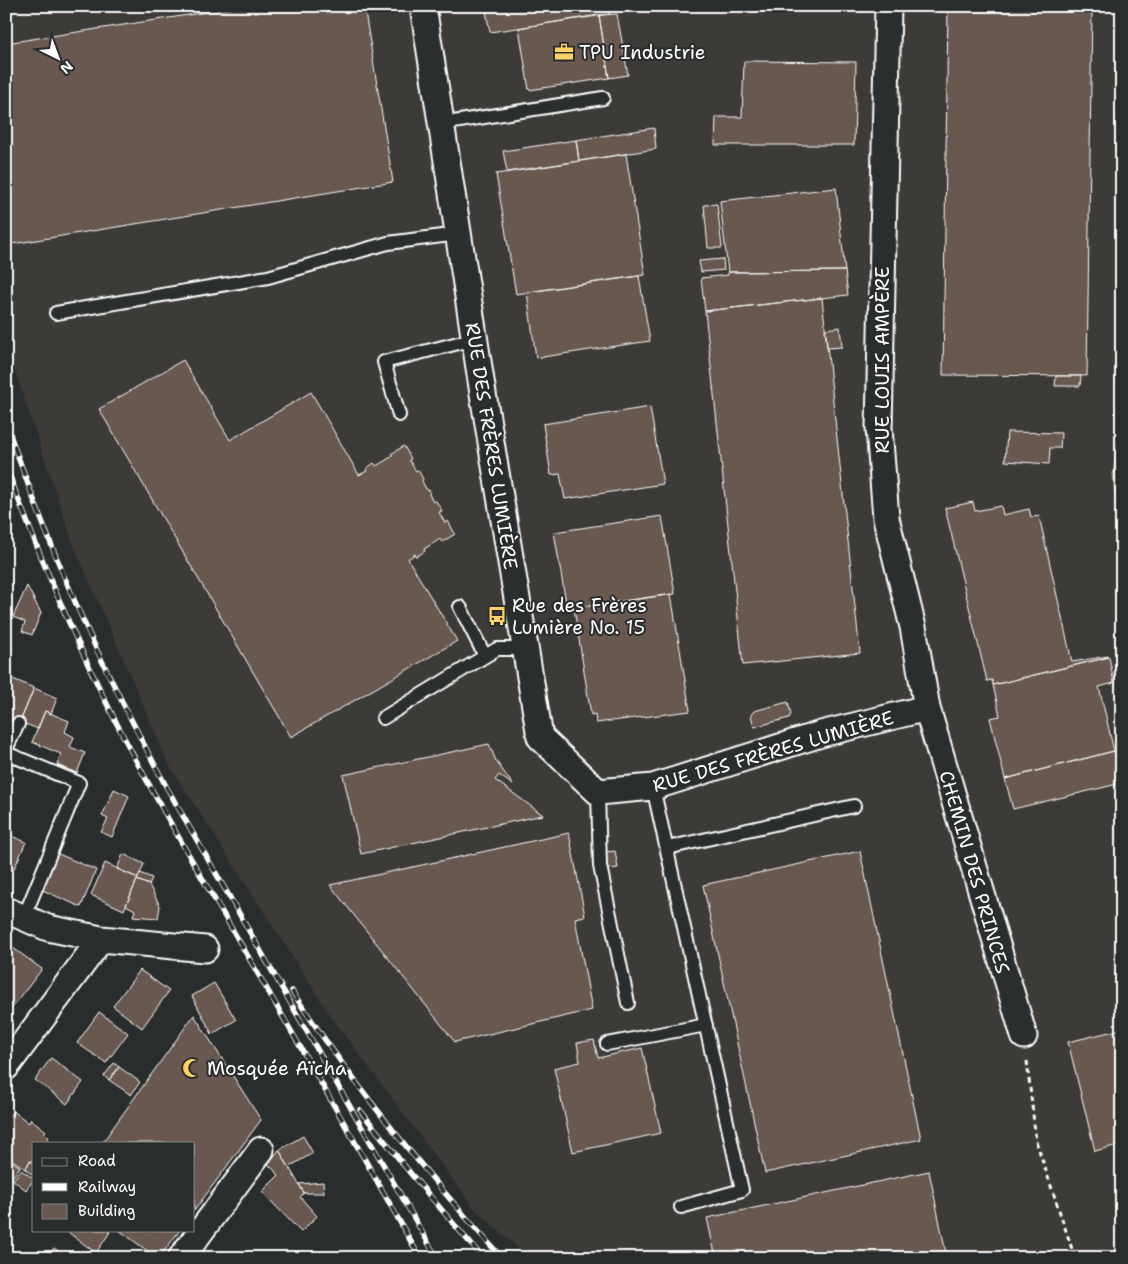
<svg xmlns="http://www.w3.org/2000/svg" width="1128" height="1264" font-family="'Shantell Sans',sans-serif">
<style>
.built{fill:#3d3a38}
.green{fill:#616c54;stroke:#b0b6aa}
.building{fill:#685950;stroke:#fff}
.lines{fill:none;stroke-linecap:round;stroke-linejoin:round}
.service-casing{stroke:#fff;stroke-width:16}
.minor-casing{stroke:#fff;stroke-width:29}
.path{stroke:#fff;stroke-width:3;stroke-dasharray:5 4;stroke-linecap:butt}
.service{stroke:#2a2d2e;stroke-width:12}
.minor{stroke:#2a2d2e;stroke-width:25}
.rail-casing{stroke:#fff;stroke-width:5.5}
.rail{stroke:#2a2d2e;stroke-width:4;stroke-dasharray:11;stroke-linecap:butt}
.labels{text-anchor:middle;stroke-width:4;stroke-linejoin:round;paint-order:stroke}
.poi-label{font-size:19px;fill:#fff;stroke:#2a2d2e;text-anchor:start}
.street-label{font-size:19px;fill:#fff;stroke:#2a2d2e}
</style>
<rect width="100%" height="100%" fill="#2a2d2e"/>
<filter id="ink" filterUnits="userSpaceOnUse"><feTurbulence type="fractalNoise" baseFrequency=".02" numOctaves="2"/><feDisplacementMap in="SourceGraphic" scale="10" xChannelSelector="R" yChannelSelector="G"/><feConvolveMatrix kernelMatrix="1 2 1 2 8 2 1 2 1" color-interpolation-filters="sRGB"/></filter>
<g filter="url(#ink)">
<path class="built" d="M6 6H1122V407L1113 475 1122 558V1258H529L474 1208 332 1018 169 765 72 541 6 344Z"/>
<path class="green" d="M1122 407V558L1113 475Z"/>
<path class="building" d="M247 6H364L393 182 6 245V43Z
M485 6H608L610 14 490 32Z
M948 6H1092L1087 376 943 375Z
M617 14 628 75 609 78 599 15Z
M599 15 609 78 529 90 519 28Z
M744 61 856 62 854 145H715L716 117H742Z
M654 128 656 149 579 161 576 140Z
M576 140 579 161 507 172 503 151Z
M626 154 645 275 516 294 496 174Z
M836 188 845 271 728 272 720 201Z
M717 204 722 248H708L704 205Z
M723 259 724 270 701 272 699 261Z
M845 271 848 295 705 311 701 278 728 275V272Z
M639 276 650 341 536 358 527 292Z
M822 298 860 653 743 665 705 311Z
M840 327 842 347 827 348 825 329Z
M183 360 230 440 311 392 359 475 367 471 366 469 374 463 376 466 393 456 391 454 404 446 411 459 409 460 416 471 418 470 423 479 422 481 426 489 430 491 429 494 433 502 436 501 442 511 439 512 445 523 448 521 455 534 442 542 440 539 424 549 425 551 416 557 415 554 408 559 457 641 291 737 99 409Z
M1056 376H1081L1080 386H1055Z
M650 407 663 484 565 499 560 474 551 475 543 424Z
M1007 432 1061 433 1060 448H1050L1049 464 1005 461Z
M973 502 975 511 1001 506 1003 515 1029 509 1031 517 1039 516 1072 662 1108 656 1109 657 993 685 992 680 987 681 945 508Z
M662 516 675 594 567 609 554 532Z
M27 586 41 613 32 635 22 631 25 622 13 617Z
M671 594 690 711 596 723 595 714 591 715 574 608Z
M1109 657 1114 683 1099 687 1114 751 1005 779 990 718 1000 716 993 685Z
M13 679 34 688 20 722 6 716V694Z
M34 688 57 698 51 714 45 711 38 729 20 722Z
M788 702 791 714 789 718 754 727 751 715 754 711Z
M45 711 69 721 65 732 74 737 70 747 85 753 77 773 57 765 61 754 32 742Z
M489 744 496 761 513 785 499 775 495 780 543 815 361 854 343 775Z
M1114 751 1122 783 1013 809 1005 779Z
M114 789 129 796 112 837 101 832 108 819 102 816Z
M569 833 585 916 575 918 592 1010 455 1042 330 885Z
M6 834 26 842 13 871 6 869Z
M615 851 618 868 608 869 605 852Z
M860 851 921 1139 765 1173 703 885Z
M56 853 96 870 81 907 40 889Z
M123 854 144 864 138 878 117 869Z
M105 863 138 878 124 910 91 895Z
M140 873 152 878 149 885 137 880Z
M137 880 149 885 160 906 158 918 133 916 135 910 126 905Z
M9 945 42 969 9 1012 6 1009V948Z
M140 970 169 991 142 1028 113 1006Z
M214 983 236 1020 212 1034 192 996Z
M99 1012 128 1033 106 1063 77 1043Z
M194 1015 261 1120 194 1211V1143H102Z
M1122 1029V1144L1095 1151 1068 1042Z
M594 1040 598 1058 642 1048 661 1133 573 1152 554 1068 580 1062 577 1043Z
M51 1058 83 1082 67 1104 35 1080Z
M114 1063 119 1067 109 1080 104 1076Z
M119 1067 140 1082 131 1095 109 1080Z
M13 1111 29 1123 31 1119 46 1131 44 1133 49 1137 45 1143H34V1157L25 1169 6 1155V1120Z
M303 1136 313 1153 289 1167 279 1150Z
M279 1150 304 1193 300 1197 317 1216 301 1232 262 1192 279 1175 268 1164Z
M6 1157 20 1167 11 1179 6 1175 8 1170 6 1169Z
M30 1161 34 1164V1176L25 1169Z
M21 1170 34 1179 26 1190 13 1180Z
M929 1171 947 1258H716L707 1218Z
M323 1182 324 1193H304L299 1184Z
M65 1230H107L110 1232 96 1253Z
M119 1230H180L159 1258H157Z
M54 1248 68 1258H57L50 1253Z"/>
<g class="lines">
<g class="service-casing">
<path id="service" d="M441 124 603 98
M56 313 268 277 388 243 458 234
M399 415 384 362 474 339
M460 607 485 656
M383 718 497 649H526
M6 749 18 724
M6 753 79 783 24 917
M653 787 742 1190 681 1207
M598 792 600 866 628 1003
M667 848 854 806
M607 1044 706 1025"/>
</g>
<g class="minor-casing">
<path id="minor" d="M423 6 484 400 540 737 598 792 653 787 821 734 927 708
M888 6 879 428 886 518 913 627 927 708 1024 1036
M6 910 48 928 101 939 205 949
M6 1067 101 939
M181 1258 261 1150"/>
</g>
<path class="path" d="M1027 1061 1036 1141 1075 1258"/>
<use href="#service" class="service"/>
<use href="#minor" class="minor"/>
<g class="rail-casing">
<path id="rail" d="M6 424C28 485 50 545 76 604 103 667 135 728 167 788L437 1258
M6 466C38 553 74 639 116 722 154 797 197 869 239 941 300 1046 361 1151 420 1258
M292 991C353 1085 427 1175 502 1258
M360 1110 411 1174 483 1258"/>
</g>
<use href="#rail" class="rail"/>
</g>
</g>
<defs>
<g id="office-bare" transform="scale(1.5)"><path d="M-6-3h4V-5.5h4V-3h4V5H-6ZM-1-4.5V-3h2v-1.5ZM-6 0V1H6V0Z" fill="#ffd166" stroke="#2a2d2e" stroke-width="2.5" paint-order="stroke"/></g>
<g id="bus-bare" transform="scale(1.5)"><path d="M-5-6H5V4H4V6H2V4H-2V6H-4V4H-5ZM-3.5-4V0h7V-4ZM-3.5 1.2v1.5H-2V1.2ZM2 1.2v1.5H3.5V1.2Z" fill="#ffd166" stroke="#2a2d2e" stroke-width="2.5" paint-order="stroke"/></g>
<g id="mosque-bare" transform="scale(1.5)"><path d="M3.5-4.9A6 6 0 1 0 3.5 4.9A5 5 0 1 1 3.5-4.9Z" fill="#ffd166" stroke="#2a2d2e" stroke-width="2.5" paint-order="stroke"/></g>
</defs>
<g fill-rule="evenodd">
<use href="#office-bare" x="564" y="52"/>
<use href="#bus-bare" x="497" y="616"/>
<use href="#mosque-bare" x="192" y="1068"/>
</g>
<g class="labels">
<g class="poi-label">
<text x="579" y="59">TPU Industrie</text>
<text x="512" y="612">Rue des Frères<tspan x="512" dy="22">Lumière No. 15</tspan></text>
<text x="207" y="1075">Mosquée Aïcha</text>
</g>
<g class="street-label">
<text transform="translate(882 360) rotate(-90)" y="7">RUE LOUIS AMPÈRE</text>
<text transform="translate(492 446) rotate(81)" y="7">RUE DES FRÈRES LUMIÈRE</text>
<text transform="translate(773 751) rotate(-16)" y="7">RUE DES FRÈRES LUMIÈRE</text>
<text transform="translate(975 872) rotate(74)" y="7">CHEMIN DES PRINCES</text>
</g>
</g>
<rect width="1128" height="1264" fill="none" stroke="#2a2d2e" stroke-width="25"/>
<rect x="12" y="12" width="1103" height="1239" fill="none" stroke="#fff" stroke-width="2" filter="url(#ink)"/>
<rect x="32" y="1142" width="162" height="90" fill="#2a2d2e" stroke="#7f8182"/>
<rect x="42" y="1158" width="25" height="8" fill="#2a2d2e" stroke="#7f8182"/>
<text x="78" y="1166" font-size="15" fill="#ffffff">Road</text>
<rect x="42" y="1183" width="25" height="8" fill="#ffffff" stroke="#7f8182"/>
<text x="78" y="1192" font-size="15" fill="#ffffff">Railway</text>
<rect x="42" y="1204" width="25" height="15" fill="#685950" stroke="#7f8182"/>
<text x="78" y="1216" font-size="15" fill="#ffffff">Building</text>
<g transform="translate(58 58) rotate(138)" stroke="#2a2d2e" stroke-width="4" paint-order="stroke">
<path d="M0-4L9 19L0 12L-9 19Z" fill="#ffffff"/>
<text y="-8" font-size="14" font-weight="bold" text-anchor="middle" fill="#ffffff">N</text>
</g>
</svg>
